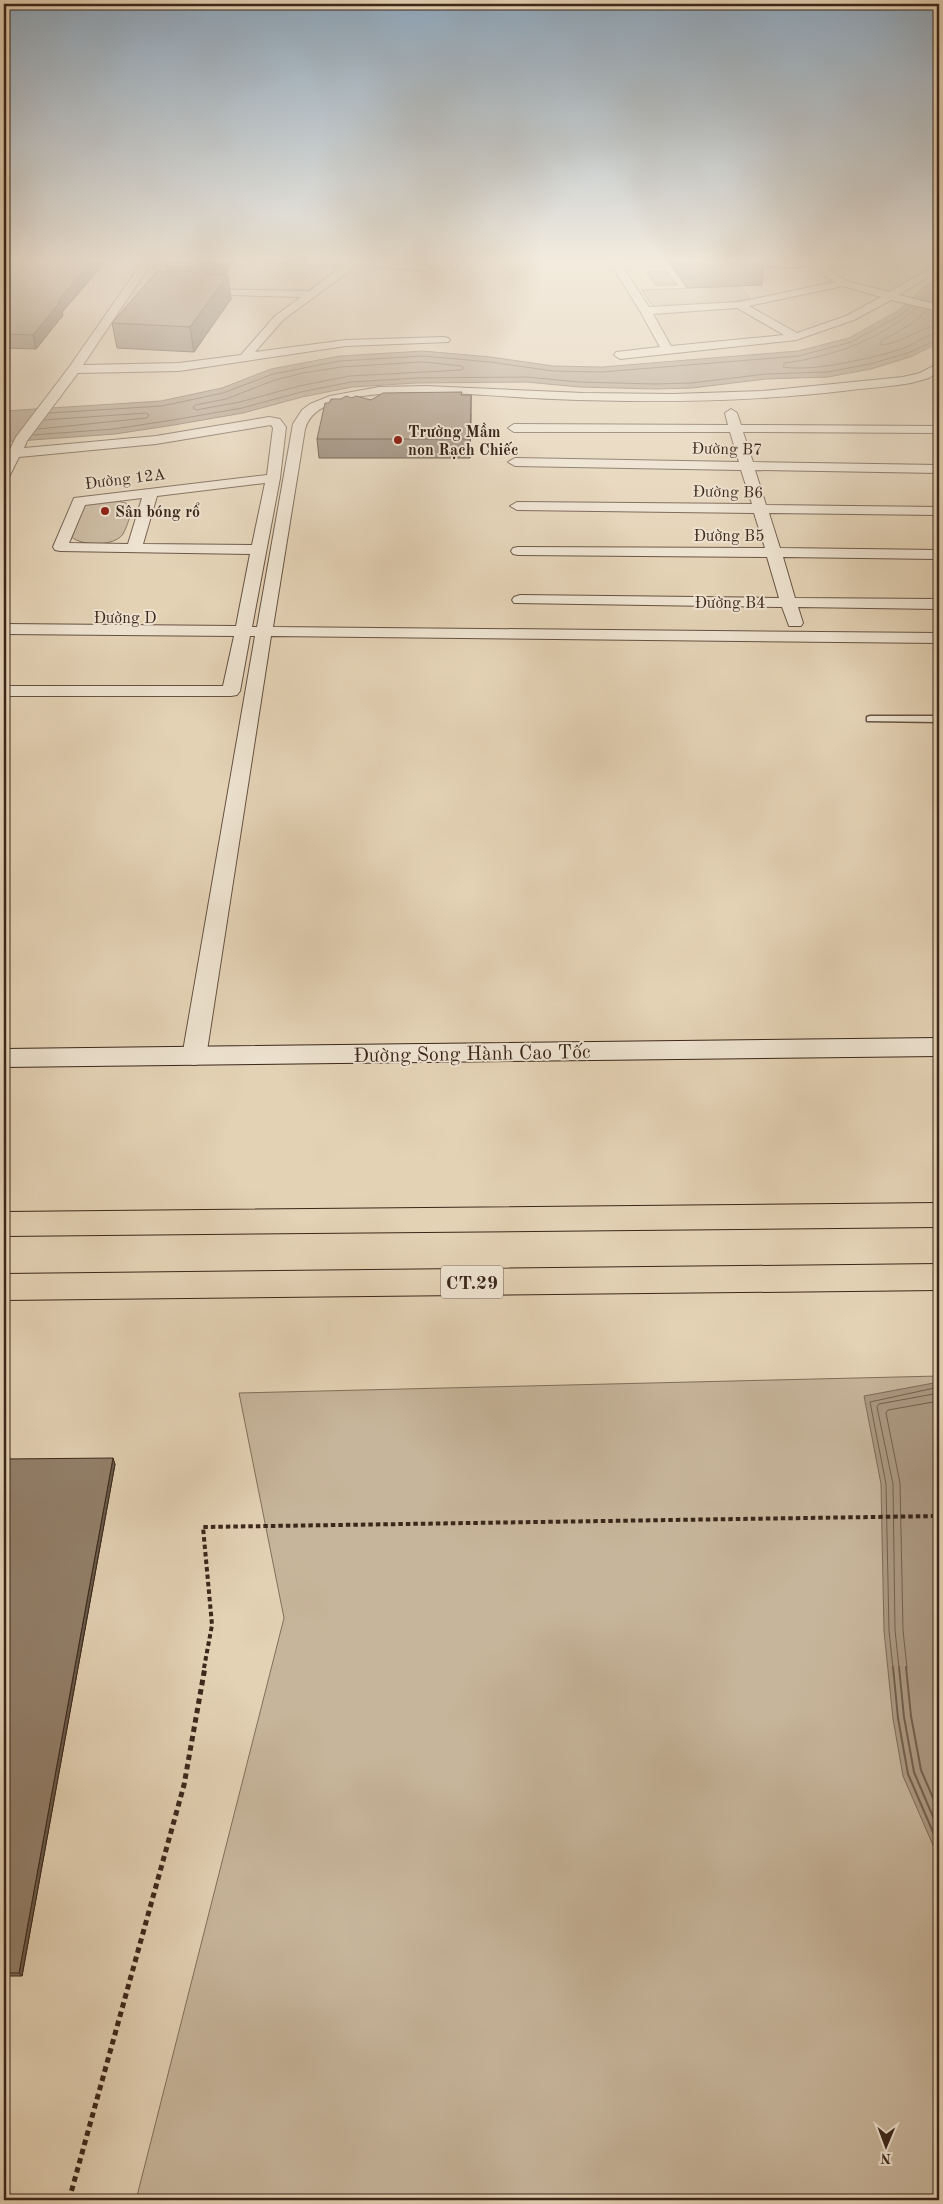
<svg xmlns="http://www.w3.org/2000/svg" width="943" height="2204" font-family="'Old Standard TT',serif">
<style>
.green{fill:#c7b59b;stroke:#826e5b}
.water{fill:#ab9881;stroke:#7f6b58}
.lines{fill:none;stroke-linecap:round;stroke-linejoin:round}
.shore-far1{stroke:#74604e;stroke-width:1}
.shore{stroke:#74604e;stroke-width:2}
.lane-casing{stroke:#665242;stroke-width:3}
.street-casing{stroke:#665242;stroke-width:2}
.secondary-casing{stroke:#3c271b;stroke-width:2}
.highway-casing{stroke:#3c271b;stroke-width:2}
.path-far1{stroke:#3c271b;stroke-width:4;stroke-dasharray:4.5 3;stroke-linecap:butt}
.path{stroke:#3c271b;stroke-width:5;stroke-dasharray:5.5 4;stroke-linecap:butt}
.lane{fill:#ede2cf;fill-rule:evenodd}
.street{fill:#ede2cf;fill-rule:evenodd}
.secondary{fill:#ede2cf;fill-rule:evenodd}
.highway{fill:#e4d2b5;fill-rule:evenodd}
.wall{fill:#7e6e5c;stroke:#3c271b}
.shaded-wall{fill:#675a4b;stroke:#3c271b}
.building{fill:#93806b;stroke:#3c271b}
.poi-dot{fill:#8f2418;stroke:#ede2cf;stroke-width:2}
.labels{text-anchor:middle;stroke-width:4;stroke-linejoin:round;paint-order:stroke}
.far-poi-label{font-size:16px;font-weight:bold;fill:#3c271b;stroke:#ede2cf;text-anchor:start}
.far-street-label{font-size:16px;fill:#3c271b;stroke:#ede2cf}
.shield{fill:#ede2cf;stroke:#715f51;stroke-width:1}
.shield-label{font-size:19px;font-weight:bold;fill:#3c271b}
.street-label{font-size:20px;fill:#3c271b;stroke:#ede2cf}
</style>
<rect width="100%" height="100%" fill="#e4d2b5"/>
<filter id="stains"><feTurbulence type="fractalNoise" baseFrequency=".004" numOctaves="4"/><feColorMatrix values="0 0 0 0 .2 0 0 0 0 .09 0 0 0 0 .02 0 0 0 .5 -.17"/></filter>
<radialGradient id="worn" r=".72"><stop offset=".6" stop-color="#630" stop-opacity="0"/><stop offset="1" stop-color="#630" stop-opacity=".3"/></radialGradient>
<path class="green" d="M739 286 751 299 727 303 657 307 651 304 642 290Z
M115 500 129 504 133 508C130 516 127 527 123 534 115 547 77 547 69 534 83 501 80 504 115 500Z
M939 1376V2200H136L284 1618 239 1393Z"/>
<path class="water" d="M667 271 677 285 656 286 646 272Z
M939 278V343L910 357 871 369 828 377 766 379 692 388 655 389 579 387 526 382 416 383 352 387 302 397 243 413 174 425 115 434 4 442V411L161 401 222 388 271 369 340 356 423 351 491 357 553 366 602 367 798 351 849 338 899 310 926 285Z
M939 1382V1859L903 1776 893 1719 884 1631 881 1484 864 1396Z"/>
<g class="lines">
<path class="shore-far1" d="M918 307C879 340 835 356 785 363L783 367C814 372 874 358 904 348 916 344 926 334 939 333
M927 310 910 325 881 341 880 345C902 344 918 328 939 325
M423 362 462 366 464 368 461 370 350 376 299 386 240 402 196 410 193 408 195 405 226 399 275 380 303 373 341 367Z
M49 413 162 406 223 393 273 374 340 361 423 356 490 362 553 371 602 372 799 356 851 342 901 315 911 306
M38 429 147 418 149 415 146 413 44 420
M33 435 114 429 173 420 242 408 301 392 351 382 416 378 526 377 580 382 655 384 691 383 766 374 827 372 870 364 908 353 939 339
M893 1668 889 1631 886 1484 870 1402 939 1387
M899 1668 895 1630 893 1484 877 1407 879 1404 939 1393
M907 1668 903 1630 900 1483 886 1413 888 1410 939 1401"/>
<path class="shore" d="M893 1667 898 1718 908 1774 939 1846
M899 1667 904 1717 914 1772 939 1831
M906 1667 911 1716 921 1770 939 1812"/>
<g class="lane-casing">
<path id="lane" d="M5 258H11L7 298 4 300Z
M454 258H460L457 268 454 270 451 268Z
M748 258 771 263 812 261 815 263C801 270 760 269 748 258Z
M870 716H939V722L867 721V717Z"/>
</g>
<g class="street-casing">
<path id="street" d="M145 258H155L83 365 179 363 241 355 275 316 301 297 198 294 194 293 193 291 194 289 309 291 344 265 219 261 214 258H358L357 259 425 265 430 268 425 271 354 265 351 270 283 320 255 352 346 340 444 337 448 338 450 340 448 342 346 346 179 371 78 373 27 441 24 448 156 436 269 417 280 419 286 427 280 478 252 627H257L293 424 302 410 310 404 330 396 379 387 426 386 583 393 673 394 763 391 903 377 920 373 939 363V372L929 378 911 383C889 387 866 388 843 391 747 402 650 403 553 399 490 397 419 386 356 397 336 401 311 407 305 429L273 627 939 633V643L271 636 206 1057 202 1063 194 1065 186 1063 182 1057 255 636H250L240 691 237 695 231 696H4V686H223L234 636 4 634V624L236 626 250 554 60 551 55 550 53 547 74 498 267 475 273 428 271 425 156 444 19 457 9 477 4 478 5 458H4V450L10 449 16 437 70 366ZM265 483 252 545 143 544 157 496ZM142 498 128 544 69 543 85 505Z
M607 258H617L649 307 739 302 834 282 798 258H810L847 281 889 292 939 263V270L899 295 939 305V311L891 300 854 320 796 340 620 359 614 355 616 352 660 347 640 311ZM843 286 881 297 846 316 797 333 749 306ZM737 308 784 335 671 346 653 314Z
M731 409 737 413 741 425 939 426V432L935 433 743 432 753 462 939 465V473L755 470 766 505 939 507V515L769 513 780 548 939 550V559L783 557 795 598 939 599V609L798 607 803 623 801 626H789L782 607 514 603 512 600 514 597 520 595 779 598 767 557 518 555 513 554 511 551 513 548 518 547 765 548 754 513 517 510 510 506 517 502 752 504 741 470 515 466 508 462 515 458 739 462 730 432H514L508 428 514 424 728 425 725 413Z"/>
</g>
<g class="secondary-casing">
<path id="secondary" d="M939 1038V1056L4 1067V1049Z"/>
</g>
<g class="highway-casing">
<path id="highway" d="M939 1203V1227L4 1236V1212Z
M939 1264V1290L4 1300V1274Z"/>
</g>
<path class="path-far1" d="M204 1668 212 1625 203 1527 939 1516"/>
<path class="path" d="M69 2200 184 1785 205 1667"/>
<use href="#lane" class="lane"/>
<use href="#street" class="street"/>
<use href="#secondary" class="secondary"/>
<use href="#highway" class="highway"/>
</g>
<path class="wall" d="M9 258H109L62 312 63 315 36 349 4 348V287L6 285Z
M169 258H230L231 266 225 275 231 299 194 352 117 348 112 323 167 271 166 261Z
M665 258H759L764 264 762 285 687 288Z
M462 395 471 414 470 458H319L317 439 329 403 341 399 371 400Z
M4 1459 115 1464 22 1976H4Z"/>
<path class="shaded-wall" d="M96 258H109L62 312 63 315 36 349 33 335 57 302Z
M217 258H230L231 266 216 286 213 263Z
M228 275 231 299 194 352 190 327Z
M471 395V414L470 458V439Z
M113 1458 115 1464 22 1976 19 1973Z"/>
<path class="building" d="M9 258H96L57 302H60L33 335 4 334V287L6 285Z
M169 258H217L213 263 166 261Z
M682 258H759L764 264 689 268Z
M157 271 206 272 204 274 228 275 190 327 112 323Z
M462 392 461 395H471L470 439H317L325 403H329L331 399H341L346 396 352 398 356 396 371 400 383 393Z
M113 1458 19 1973H4V1459Z"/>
<linearGradient id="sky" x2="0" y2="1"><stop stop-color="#8fa9bf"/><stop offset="0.46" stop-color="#f3ebde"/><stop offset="1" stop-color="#f3ebde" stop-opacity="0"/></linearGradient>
<rect width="943" height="566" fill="url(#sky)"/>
<g class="poi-dot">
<circle cx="398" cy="440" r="5"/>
<circle cx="105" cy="511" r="5"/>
</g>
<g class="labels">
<g class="far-poi-label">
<text x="408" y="437">Trường Mầm<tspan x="408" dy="18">non Rạch Chiếc</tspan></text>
<text x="115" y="517">Sân bóng rổ</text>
</g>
<g class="far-street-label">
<text transform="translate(727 448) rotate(1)" y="6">Đường B7</text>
<text transform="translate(125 478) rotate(-7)" y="6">Đường 12A</text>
<text transform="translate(728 491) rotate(1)" y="6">Đường B6</text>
<text x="729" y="541">Đường B5</text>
<text x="730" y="608">Đường B4</text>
<text x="125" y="623">Đường D</text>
</g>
<rect class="shield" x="441" y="1265.5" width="62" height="33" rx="4"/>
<g class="shield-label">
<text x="472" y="1289">CT.29</text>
</g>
<g class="street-label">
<text transform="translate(472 1053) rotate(-1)" y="7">Đường Song Hành Cao Tốc</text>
</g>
</g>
<rect width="943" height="2204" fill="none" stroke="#e4d2b5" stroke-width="20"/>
<rect x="5" y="5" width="933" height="2194" fill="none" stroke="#3c271b" stroke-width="2.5"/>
<rect x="10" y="10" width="923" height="2184" fill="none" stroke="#3c271b"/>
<g transform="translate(886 2146) rotate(181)" stroke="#ede2cf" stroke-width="4" paint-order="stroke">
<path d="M0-4L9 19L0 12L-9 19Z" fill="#3c271b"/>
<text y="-8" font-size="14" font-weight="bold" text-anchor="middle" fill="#3c271b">N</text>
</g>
<rect width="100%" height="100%" filter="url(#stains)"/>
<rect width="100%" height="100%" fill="url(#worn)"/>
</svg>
